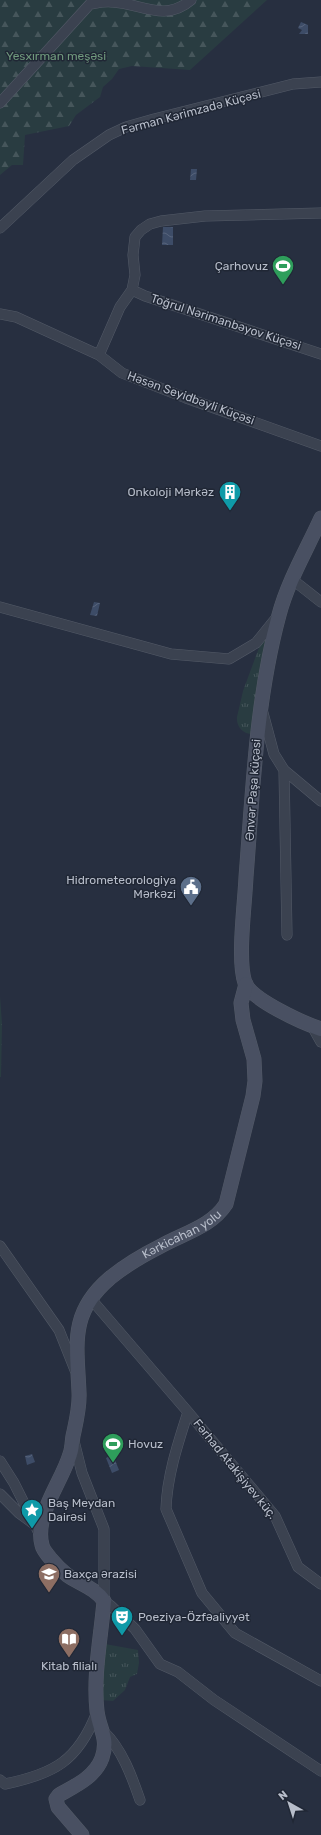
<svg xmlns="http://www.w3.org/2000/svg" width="321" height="1835" font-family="Rubik,sans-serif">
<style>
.grass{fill:url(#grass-tufts)}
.forest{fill:url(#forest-firs)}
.water{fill:url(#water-waves)}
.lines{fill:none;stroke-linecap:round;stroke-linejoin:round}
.street-casing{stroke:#535a67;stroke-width:11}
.secondary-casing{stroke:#535a67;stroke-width:15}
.street{stroke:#3b4250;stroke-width:10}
.secondary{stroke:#495062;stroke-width:14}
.labels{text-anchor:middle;stroke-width:3;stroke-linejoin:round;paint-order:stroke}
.park-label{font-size:12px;fill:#709a7d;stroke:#202735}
.street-label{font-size:12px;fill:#b7bdca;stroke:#202735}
.poi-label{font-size:12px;fill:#b7bdca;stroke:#202735;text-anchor:start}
</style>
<defs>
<pattern id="grass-tufts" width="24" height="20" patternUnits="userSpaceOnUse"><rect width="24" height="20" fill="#293c41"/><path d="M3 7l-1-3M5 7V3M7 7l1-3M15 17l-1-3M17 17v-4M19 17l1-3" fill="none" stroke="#46565b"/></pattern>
<pattern id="forest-firs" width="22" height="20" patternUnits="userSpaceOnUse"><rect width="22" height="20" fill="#293c41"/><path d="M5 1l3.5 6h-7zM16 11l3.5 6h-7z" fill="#46565b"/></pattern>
<pattern id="water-waves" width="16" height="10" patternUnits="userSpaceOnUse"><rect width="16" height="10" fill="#3d4c67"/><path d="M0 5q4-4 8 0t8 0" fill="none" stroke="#57647b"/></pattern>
</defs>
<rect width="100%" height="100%" fill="#272f40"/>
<path class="grass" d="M273 628 254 734C244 735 236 727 237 717L243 691 260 645Z
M0 996 2 1024 1 1077H0Z
M105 1644 138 1650 139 1663 137 1674 130 1677 125 1690 113 1701 101 1700Z"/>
<path class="forest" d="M0 0H267L190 70 132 66 119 69 112 79 103 87 100 97 76 115 69 126 25 135 23 165H12L0 175Z"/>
<path class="water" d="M301 22 308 25V34H299L302 30 298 28Z
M191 169H197L196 180H190Z
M163 227H173V245H162Z
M94 602 100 603 97 616 90 615Z
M32 1454 35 1462 27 1465 25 1456Z
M113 1455 119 1470 112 1473 106 1458Z"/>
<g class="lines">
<g class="street-casing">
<path id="street" d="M0 103 90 4C97 3 105 1 112 2 141 3 164 23 191 0
M0 228 73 160 109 135 126 127 154 119 293 84 321 82
M132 290 135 275 133 255 135 237 141 230 150 224 161 221 205 216 321 213
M0 314 16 317 99 355 122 373 186 398 321 446
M99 355 120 307 132 290 145 296 321 354
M293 580 321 602
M0 607 171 654 229 659 256 643 277 617
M263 713 274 754 284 770 321 801
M284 770 287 935
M312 1026 321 1042
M0 1246 59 1330 75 1370
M91 1299 188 1412 275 1516 298 1567 321 1584
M188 1412C178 1443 167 1476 166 1509L202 1593 235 1633 321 1681
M74 1441 82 1473 104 1529V1601L111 1606 135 1629 160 1664 178 1672 214 1700 321 1771
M0 1461 14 1483 40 1535
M0 1494 19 1513 34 1524
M104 1732C122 1749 132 1777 140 1800
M0 1780 5 1784C54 1774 78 1761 97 1712"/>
</g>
<g class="secondary-casing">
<g id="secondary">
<path d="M321 518C307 549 288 581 279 615 256 700 253 789 246 877 245 903 237 960 245 983 252 1000 303 1023 321 1029"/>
<path id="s1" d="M82 1835 58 1807 56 1799 59 1795C75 1786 95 1777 102 1758 109 1738 99 1729 97 1711 93 1675 101 1637 104 1601 95 1588 80 1584 67 1575 61 1570 55 1564 50 1558 47 1554 43 1550 42 1545 34 1515 62 1482 70 1454 72 1449 72 1442 73 1436 76 1422 80 1407 79 1392 77 1344 69 1313 110 1278 126 1265 143 1255 161 1246 184 1233 211 1227 226 1204L253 1096 255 1081 254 1059 243 1020 241 1003 246 984"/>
</g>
</g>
<use href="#street" class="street"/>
<use href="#secondary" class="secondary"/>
</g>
<defs>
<g id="stadium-pin" transform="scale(1.15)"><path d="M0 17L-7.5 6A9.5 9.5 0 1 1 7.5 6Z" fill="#2e9e5b" stroke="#202735"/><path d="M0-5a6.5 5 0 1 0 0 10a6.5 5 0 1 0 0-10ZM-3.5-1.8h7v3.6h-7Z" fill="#fff"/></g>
<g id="building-pin" transform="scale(1.15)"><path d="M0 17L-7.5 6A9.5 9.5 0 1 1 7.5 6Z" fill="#0f9aa8" stroke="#202735"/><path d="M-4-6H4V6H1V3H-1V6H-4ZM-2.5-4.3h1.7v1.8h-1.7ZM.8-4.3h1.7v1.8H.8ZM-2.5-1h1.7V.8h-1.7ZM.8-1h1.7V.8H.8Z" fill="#fff"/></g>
<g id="civic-pin" transform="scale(1.15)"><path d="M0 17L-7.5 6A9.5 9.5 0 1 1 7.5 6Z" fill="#5c6f8a" stroke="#202735"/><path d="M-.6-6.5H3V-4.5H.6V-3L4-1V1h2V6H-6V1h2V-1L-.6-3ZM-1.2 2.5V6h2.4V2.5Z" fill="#fff"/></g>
<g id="sight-pin" transform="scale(1.15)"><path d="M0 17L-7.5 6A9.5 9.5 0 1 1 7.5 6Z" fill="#0f9aa8" stroke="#202735"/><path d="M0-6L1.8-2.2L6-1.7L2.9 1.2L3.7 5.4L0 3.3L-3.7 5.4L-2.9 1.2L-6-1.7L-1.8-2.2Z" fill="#fff"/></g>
<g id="school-pin" transform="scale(1.15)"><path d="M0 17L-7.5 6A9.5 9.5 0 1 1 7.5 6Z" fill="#8d6e63" stroke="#202735"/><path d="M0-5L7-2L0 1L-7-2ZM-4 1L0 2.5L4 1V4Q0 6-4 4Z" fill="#fff"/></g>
<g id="theatre-pin" transform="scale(1.15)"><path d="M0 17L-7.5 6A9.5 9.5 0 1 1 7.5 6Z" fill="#0f9aa8" stroke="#202735"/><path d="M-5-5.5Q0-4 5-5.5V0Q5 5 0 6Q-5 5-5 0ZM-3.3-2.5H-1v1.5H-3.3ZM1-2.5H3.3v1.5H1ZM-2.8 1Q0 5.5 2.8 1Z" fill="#fff"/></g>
<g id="library-pin" transform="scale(1.15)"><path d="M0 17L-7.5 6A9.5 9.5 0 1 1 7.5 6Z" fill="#8d6e63" stroke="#202735"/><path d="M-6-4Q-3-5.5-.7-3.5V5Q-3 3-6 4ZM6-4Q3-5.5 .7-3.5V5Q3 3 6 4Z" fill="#fff"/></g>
</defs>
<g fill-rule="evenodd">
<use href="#stadium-pin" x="283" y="266"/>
<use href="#building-pin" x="230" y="492"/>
<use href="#civic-pin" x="191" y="887"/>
<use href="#stadium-pin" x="113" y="1444"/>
<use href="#sight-pin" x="32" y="1510"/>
<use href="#school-pin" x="49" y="1574"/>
<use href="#theatre-pin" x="122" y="1617"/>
<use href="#library-pin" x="69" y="1639"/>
</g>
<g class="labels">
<g class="park-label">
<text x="56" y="60">Yesxırman meşəsi</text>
</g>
<g class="street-label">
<text transform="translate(191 112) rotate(-15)" y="4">Fərman Kərimzadə Küçəsi</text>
<text transform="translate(226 322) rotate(18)" y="4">Toğrul Nərimanbəyov Küçəsi</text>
<text transform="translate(191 398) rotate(20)" y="4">Həsən Seyidbəyli Küçəsi</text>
<text transform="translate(253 790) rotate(-86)" y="4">Ənvər Paşa küçəsi</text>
<text dy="4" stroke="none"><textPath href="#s1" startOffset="720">Kərkicahan yolu</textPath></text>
<text transform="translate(235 1469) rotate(51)" y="4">Fərhad Atakişiyev küç.</text>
</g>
<g class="poi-label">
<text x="268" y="270" text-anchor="end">Çarhovuz</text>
<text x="214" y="496" text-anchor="end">Onkoloji Mərkəz</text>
<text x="176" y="884" text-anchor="end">Hidrometeorologiya<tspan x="176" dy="14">Mərkəzi</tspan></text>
<text x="128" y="1448">Hovuz</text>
<text x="48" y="1507">Baş Meydan<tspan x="48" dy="14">Dairəsi</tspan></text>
<text x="64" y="1578">Baxça ərazisi</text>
<text x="138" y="1621">Poeziya-Özfəaliyyət</text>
<text x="69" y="1670" text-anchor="middle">Kitab filialı</text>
</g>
</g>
<g transform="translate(289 1803) rotate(321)" stroke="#202735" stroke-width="3" paint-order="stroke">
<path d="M0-3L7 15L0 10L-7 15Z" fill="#b7bdca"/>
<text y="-6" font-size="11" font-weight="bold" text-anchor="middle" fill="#b7bdca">N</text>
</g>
</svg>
